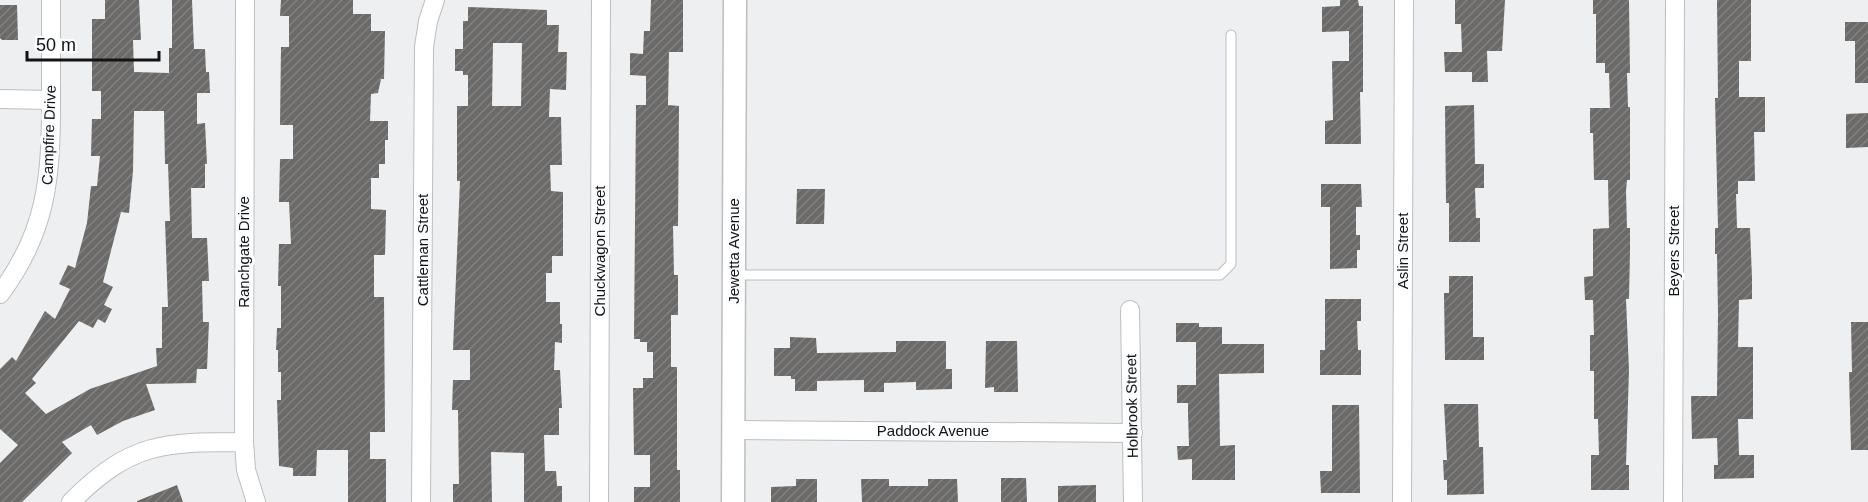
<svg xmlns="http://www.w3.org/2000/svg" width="1868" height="502" font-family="Helvetica,sans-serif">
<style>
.building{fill:url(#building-hatch);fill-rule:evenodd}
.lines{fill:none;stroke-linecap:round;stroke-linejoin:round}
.service-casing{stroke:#bdbebf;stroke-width:11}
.minor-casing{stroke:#bdbebf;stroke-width:20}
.tertiary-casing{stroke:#bdbebf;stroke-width:25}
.service{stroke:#fff;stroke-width:9}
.minor{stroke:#fff;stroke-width:18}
.tertiary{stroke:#fff;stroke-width:22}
.labels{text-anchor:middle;stroke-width:6;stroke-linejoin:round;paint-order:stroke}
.street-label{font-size:15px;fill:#131314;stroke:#fbfcfd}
</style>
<defs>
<pattern id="building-hatch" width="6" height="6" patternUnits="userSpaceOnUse" patternTransform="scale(1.5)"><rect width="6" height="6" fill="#6b6a69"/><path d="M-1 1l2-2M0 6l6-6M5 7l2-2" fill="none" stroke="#828181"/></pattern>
</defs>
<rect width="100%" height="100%" fill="#eeeff0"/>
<path class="building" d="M105 0H139L141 40H133L134 72 169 73V48H172V0H192L194 49H205L206 72H209L210 93H197V124L205 123 207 164H205V188H191L192 238H207L209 281H202L203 322H209L207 369H197L196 383 146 384 155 410 123 421 97 435 91 425 62 442 72 453 22 502H0V463L18 445 0 429V369L12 357 16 361 45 311 55 319 70 289 59 284 68 265 75 268 87 223 91 186H97L100 156H91L92 119H101V91H92V19H105ZM134 111H164L165 164H168L170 221H165L168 307H162V348H156L157 366 90 389 46 414 25 393 36 383 32 379 79 321 93 328 98 319 105 323 112 309 104 305 113 287 103 282 121 212 129 213 133 171Z
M281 0H353V14H371V31H385L384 79H381L378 93 371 94 370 121H388V140H385V164H379V178H371V209L386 210 385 255H374V297H384L385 432H370V459H386V502H348V450H317L316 476H293V468L279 466 277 400H281V372H278V350H276L277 328H281V286H278L279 244H291L289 202H279L280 159H293V125H280L281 47H289V16H280Z
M651 0H683V52H669L668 105 679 106 678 226H673L674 275H678V315H671V367H677V470H680V502H634V487H650V455H634L633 388H643V378H653V352H647V342H640V339H634L636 105H646V76L630 75V53L643 54 644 31H650Z
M1340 0H1358L1359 6H1363V92H1360L1361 144H1325V121L1333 120 1332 61H1349V31L1322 32V7L1340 6Z
M1455 0H1505L1502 51H1487L1488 82H1472V72H1445L1444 52H1462L1461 24H1455Z
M1593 0H1629L1630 73H1627L1628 107H1630V180H1627L1626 191 1627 228H1630V252L1629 299H1626L1629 370 1626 465H1629V490H1591V455H1599L1598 419H1594V371H1590V335H1594L1593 300H1585L1584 277 1593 276V229L1609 228 1608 180H1594L1593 133H1590V108H1610L1609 73H1605V63H1596V14H1593Z
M1717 0H1751V61H1739V97H1765V132H1754L1755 181H1738V194H1736L1737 228H1750L1752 278V299L1739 300 1738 347H1753V419H1738L1739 455H1754V478L1714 479V465H1718L1717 438 1692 439 1691 396H1717L1718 313 1717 254H1715V228H1718L1715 98H1718Z
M0 5H17L18 40H2L0 38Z
M468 7 547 10V25H559L558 52H567L566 90 550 89 549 117H561L562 165H550L551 191 563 192V256H552V273H546V302H560V324H562V343L555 342 554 370H560L562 408H559V435H544L545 471H556L557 486H562V502H524V453L491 452 492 502H453V484H459L458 410H452L453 380H470V350H453L460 181H457V106H468V75H463V71H455V49H463V21H468ZM493 43H522L521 106H492Z
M1845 22H1868V83H1855V41H1845Z
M1474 105 1475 164H1484V188H1475L1476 218H1480V242H1449V203H1446L1445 106Z
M1868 113V147L1846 148V114Z
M1321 184H1361L1362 207H1356V235H1360V250H1357V268L1330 269V207H1321Z
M797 189H825L824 224H796Z
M1449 276H1473V337H1484V360H1445L1444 293H1449Z
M1325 299H1361V321H1357L1358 350H1361V375H1320V350H1325Z
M1851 322H1868V450H1851L1849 372H1852Z
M1176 323H1199V327H1222V344H1264V373L1219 374 1220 446 1235 445V480H1192V459L1178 460 1177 446H1189L1188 413V403H1177V385H1196V342H1176Z
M790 337 816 338 817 353 896 352V341H946V369H952V389L916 390V382L884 383V392H864V380L817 381V391H795V379H791V376H774V348H790Z
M986 341H1017L1018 392H994V387L985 388Z
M1444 404H1478L1479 447H1483L1484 494 1447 495V480H1444L1443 460H1447Z
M1332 405H1359L1360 493H1321L1320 471H1332Z
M1001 478H1026L1027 502H1001Z
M796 479H817V502H771V487L796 486Z
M861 479H889V486H928V479H957L958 502H862Z
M177 485 183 502H137V501Z
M1096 485V502H1058V486Z"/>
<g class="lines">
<g class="service-casing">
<path id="service" d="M734 275H1220L1231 264V35"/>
</g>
<g class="minor-casing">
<path id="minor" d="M245 0 244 442 246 470 256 502
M0 99 51 100
M0 294C47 231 51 178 51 102 51 68 51 34 51 0
M1130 310 1133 502
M733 430 1133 433
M71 502C131 442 163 442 244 442
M421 502 424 47 428 21 435 0
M599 502 601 0
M1402 502 1404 0
M1673 502 1675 0"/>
</g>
<g class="tertiary-casing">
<path id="tertiary" d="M733 502 735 0"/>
</g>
<use href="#service" class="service"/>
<use href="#minor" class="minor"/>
<use href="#tertiary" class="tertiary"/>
</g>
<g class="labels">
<g class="street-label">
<text transform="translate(49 135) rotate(-88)" y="5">Campfire Drive</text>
<text transform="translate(423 250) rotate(-90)" y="5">Cattleman Street</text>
<text transform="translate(600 251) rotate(-90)" y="5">Chuckwagon Street</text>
<text transform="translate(734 251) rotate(-90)" y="5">Jewetta Avenue</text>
<text transform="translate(1403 251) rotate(-90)" y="5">Aslin Street</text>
<text transform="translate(1674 251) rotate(-90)" y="5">Beyers Street</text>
<text transform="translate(244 252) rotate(-90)" y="5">Ranchgate Drive</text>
<text transform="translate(1132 406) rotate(-91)" y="5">Holbrook Street</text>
<text x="933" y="436">Paddock Avenue</text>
</g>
</g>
<path d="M27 51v9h132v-9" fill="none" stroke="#131314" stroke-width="3"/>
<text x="36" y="51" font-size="18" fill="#131314" stroke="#fbfcfd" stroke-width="4.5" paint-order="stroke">50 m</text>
</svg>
